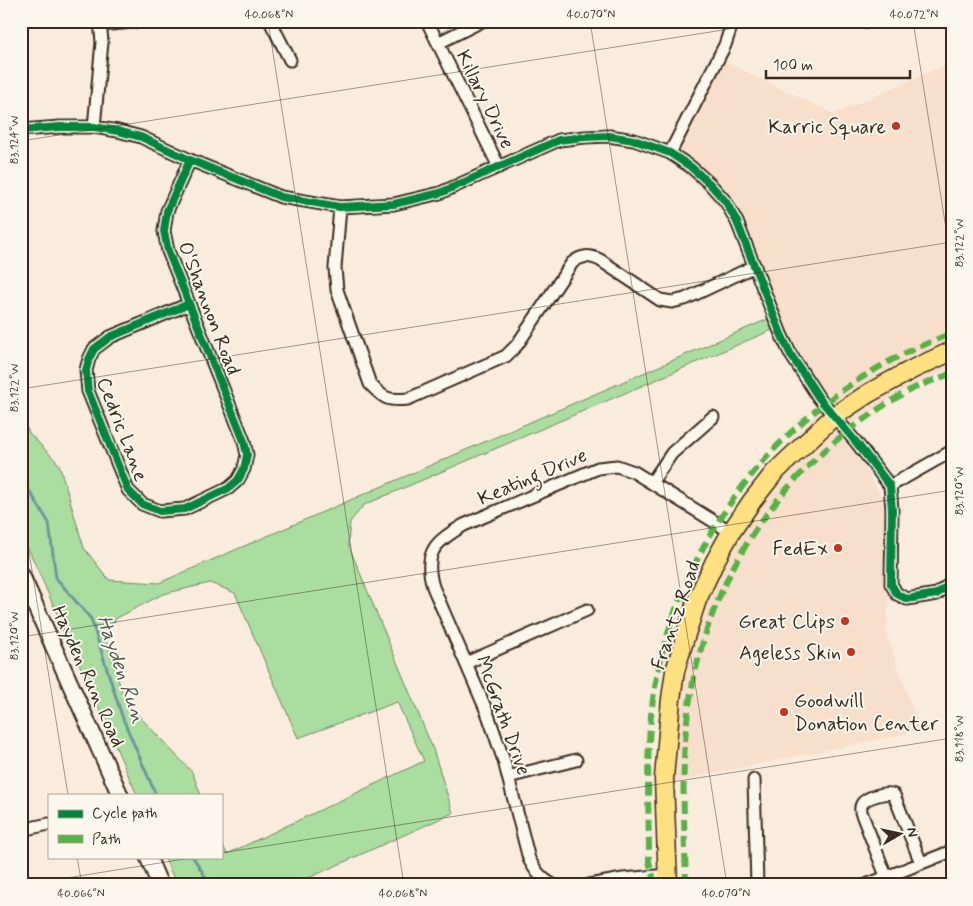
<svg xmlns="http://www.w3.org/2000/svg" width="973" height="906" font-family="Mynerve,sans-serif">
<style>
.built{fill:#f7dfcb}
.green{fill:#a9dea0;stroke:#72845f}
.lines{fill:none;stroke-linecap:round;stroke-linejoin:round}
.stream{stroke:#6f979b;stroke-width:3}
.minor-casing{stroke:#3b2a1e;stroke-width:15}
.secondary-casing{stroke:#3b2a1e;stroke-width:19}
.primary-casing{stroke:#3b2a1e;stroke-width:21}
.minor{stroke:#fbf7ec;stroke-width:11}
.secondary{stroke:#fbf7ec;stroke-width:15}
.primary{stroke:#fde080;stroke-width:18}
.quiet{stroke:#57b245;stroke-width:6;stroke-dasharray:12 6;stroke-linecap:butt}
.cycleway-casing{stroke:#fbf7ec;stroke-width:11}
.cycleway{stroke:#00873e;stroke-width:8}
.ticks{fill:none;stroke:#3b2a1e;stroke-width:1;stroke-opacity:0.45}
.poi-dot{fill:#c8321e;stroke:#fbf7ec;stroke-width:2}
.labels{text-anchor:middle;stroke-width:4;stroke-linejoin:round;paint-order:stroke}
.street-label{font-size:20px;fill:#3b2a1e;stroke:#fbf7ec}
.poi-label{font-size:20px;fill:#3b2a1e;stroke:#fbf7ec;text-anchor:end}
.water-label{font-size:21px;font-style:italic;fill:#505752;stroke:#fbf7ec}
.neatline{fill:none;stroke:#3b2a1e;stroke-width:2}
.ticks-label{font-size:12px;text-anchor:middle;fill:#3b2a1e}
</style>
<rect width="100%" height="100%" fill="#f9ecdd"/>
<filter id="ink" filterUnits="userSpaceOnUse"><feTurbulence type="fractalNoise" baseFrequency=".02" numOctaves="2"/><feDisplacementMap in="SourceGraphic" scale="10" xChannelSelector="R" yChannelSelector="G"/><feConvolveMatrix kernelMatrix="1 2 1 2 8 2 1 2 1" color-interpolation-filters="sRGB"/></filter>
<g filter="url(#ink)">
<path class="built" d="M720 59 834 114 952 62V368L906 389 842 431 881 495 884 512V584L889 602 886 633 920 731 705 775 656 788 658 708 672 636 710 546 773 458 818 412 788 365 731 227 718 205 669 158Z"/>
<path class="green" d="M768 319 772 330 364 505 350 522 348 544 433 749 453 813 293 885H177L164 857H221V842L227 854 424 761 397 702 298 738 235 593 210 583 163 594 117 618 104 634 125 701 192 772 201 795H137L21 532V418L30 434 59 464 84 548 109 580 159 583Z"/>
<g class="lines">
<path class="stream" d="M21 477 49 523 56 578 91 619 123 719 156 795
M193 857 206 878 207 885"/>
<g class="minor-casing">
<path id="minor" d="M270 21 290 60
M427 21 499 167
M867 22 868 21
M100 25 144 21
M438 43 482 21
M94 127 102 42 100 21
M21 130 60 127H94L118 131 141 137 190 160 281 197 340 207 394 204 440 193 559 140 585 137 609 136 634 140 670 153 691 167 710 184 726 202 737 222 781 334 791 355 819 398 856 442 890 486 892 510 891 584 897 594 907 599 937 594 952 582
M670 153 725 45 733 21
M340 207 335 268 337 290 370 384C384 399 388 401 408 399L506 356 517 345 572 263C582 255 589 255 600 260L660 300 672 302 685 299 755 266
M189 304 110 337 94 349 89 359 86 370 88 391 128 490 142 504 160 511 185 509 229 488 238 480 244 469 247 455 244 441 168 251 164 231 167 211 190 160
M652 482 672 453 713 417
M890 486 952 451
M466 663 587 610
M508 777 576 760
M754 780 757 885
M21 830 49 824
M886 876 861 812C861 809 860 807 862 804 866 797 887 791 894 795L921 863
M553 885C541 879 535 870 529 859L504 761 487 712 433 587C423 552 435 542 464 525L598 468 617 466 634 472 731 532
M589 885 623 879 668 875
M866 885 952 851"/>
</g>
<g class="secondary-casing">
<path id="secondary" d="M21 574 120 795
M148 857 160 885"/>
</g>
<g class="primary-casing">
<path id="primary" d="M668 885 664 778 671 699 675 671 686 634 697 600 715 561 731 532 752 501 774 473 834 416 869 393 913 369 952 351"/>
</g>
<use href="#minor" class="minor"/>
<use href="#secondary" class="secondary"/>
<use href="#primary" class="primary"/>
<path class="quiet" d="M651 885 653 876 649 862C649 801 644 738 657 677 684 544 764 431 883 365 905 352 928 343 952 333
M686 885C685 833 681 781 686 730 700 584 777 467 903 394 918 385 936 380 952 373"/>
<g class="cycleway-casing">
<path id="cycleway" d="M21 130 60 127H94L118 131 141 137 190 160 281 197 340 207 394 204 440 193 559 140 585 137 609 136 634 140 670 153 691 167 710 184 726 202 737 222 781 334 791 355 819 398 856 442 890 486 892 510 891 584 897 594 907 599 937 594 952 582
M189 304 110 337 94 349 89 359 86 370 88 391 128 490 142 504 160 511 185 509 229 488 238 480 244 469 247 455 244 441 168 251 164 231 167 211 190 160"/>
</g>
<use href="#cycleway" class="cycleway"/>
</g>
</g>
<path class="ticks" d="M268 21 404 885M590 21 727 885M913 21 952 266M21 141 780 21M21 389 952 242M21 502 68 795M21 637 952 490M221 853 952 738M77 857 82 885M23 885 197 857"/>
<g class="poi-dot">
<circle cx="896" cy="126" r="5"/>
<circle cx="838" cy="548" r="5"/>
<circle cx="845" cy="621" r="5"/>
<circle cx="851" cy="652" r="5"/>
<circle cx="784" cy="712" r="5"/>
</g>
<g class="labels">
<g class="street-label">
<text transform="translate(486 99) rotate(64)" y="7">Killary Drive</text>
<text transform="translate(210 308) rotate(69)" y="7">O'Shannon Road</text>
<text transform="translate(123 429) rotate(69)" y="7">Cedric Lane</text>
<text transform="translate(532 476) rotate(-23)" y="7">Keating Drive</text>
<text transform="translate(675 615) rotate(-71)" y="7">Frantz Road</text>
<text transform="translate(89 676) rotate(66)" y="7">Hayden Run Road</text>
<text transform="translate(504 715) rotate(70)" y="7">McGrath Drive</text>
</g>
<g class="poi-label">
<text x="886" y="133">Karric Square</text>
<text x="828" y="555">FedEx</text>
<text x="835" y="628">Great Clips</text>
<text x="841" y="659">Ageless Skin</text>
<text x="794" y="707" text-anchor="start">Goodwill<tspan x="794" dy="23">Donation Center</tspan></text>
</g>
<g class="water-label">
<text transform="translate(122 669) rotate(71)" y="7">Hayden Run</text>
</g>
</g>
<rect width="973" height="906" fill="none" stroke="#fbf7ec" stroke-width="55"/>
<rect x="48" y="794" width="175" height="65" fill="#fbf7ec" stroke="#aea59a"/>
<rect x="58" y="810" width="25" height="8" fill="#00873e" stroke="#aea59a"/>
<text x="92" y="818" font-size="15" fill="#3b2a1e">Cycle path</text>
<rect x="58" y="835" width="25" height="8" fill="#57b245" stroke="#aea59a"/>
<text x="92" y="844" font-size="15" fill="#3b2a1e">Path</text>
<g transform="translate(900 834) rotate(81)" stroke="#fbf7ec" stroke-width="4" paint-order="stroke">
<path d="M0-4L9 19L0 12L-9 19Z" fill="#3b2a1e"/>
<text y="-8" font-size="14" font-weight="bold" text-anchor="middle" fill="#3b2a1e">N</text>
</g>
<path d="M766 70v8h144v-8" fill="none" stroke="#3b2a1e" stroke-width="2.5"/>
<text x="773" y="70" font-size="15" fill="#3b2a1e" stroke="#fbf7ec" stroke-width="4" paint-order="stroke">100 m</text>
<rect x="28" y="28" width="918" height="850" class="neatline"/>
<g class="ticks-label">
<text x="269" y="18">40.068°N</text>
<text x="591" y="18">40.070°N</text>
<text x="914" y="18">40.072°N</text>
<text transform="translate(14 140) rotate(-90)" y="4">83.124°W</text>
<text transform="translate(959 243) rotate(-90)" y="4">83.122°W</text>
<text transform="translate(14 388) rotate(-90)" y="4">83.122°W</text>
<text transform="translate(959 491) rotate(-90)" y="4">83.120°W</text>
<text transform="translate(14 636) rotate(-90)" y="4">83.120°W</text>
<text transform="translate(959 739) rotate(-90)" y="4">83.118°W</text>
<text x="81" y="897">40.066°N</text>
<text x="403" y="897">40.068°N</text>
<text x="726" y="897">40.070°N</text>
</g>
</svg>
